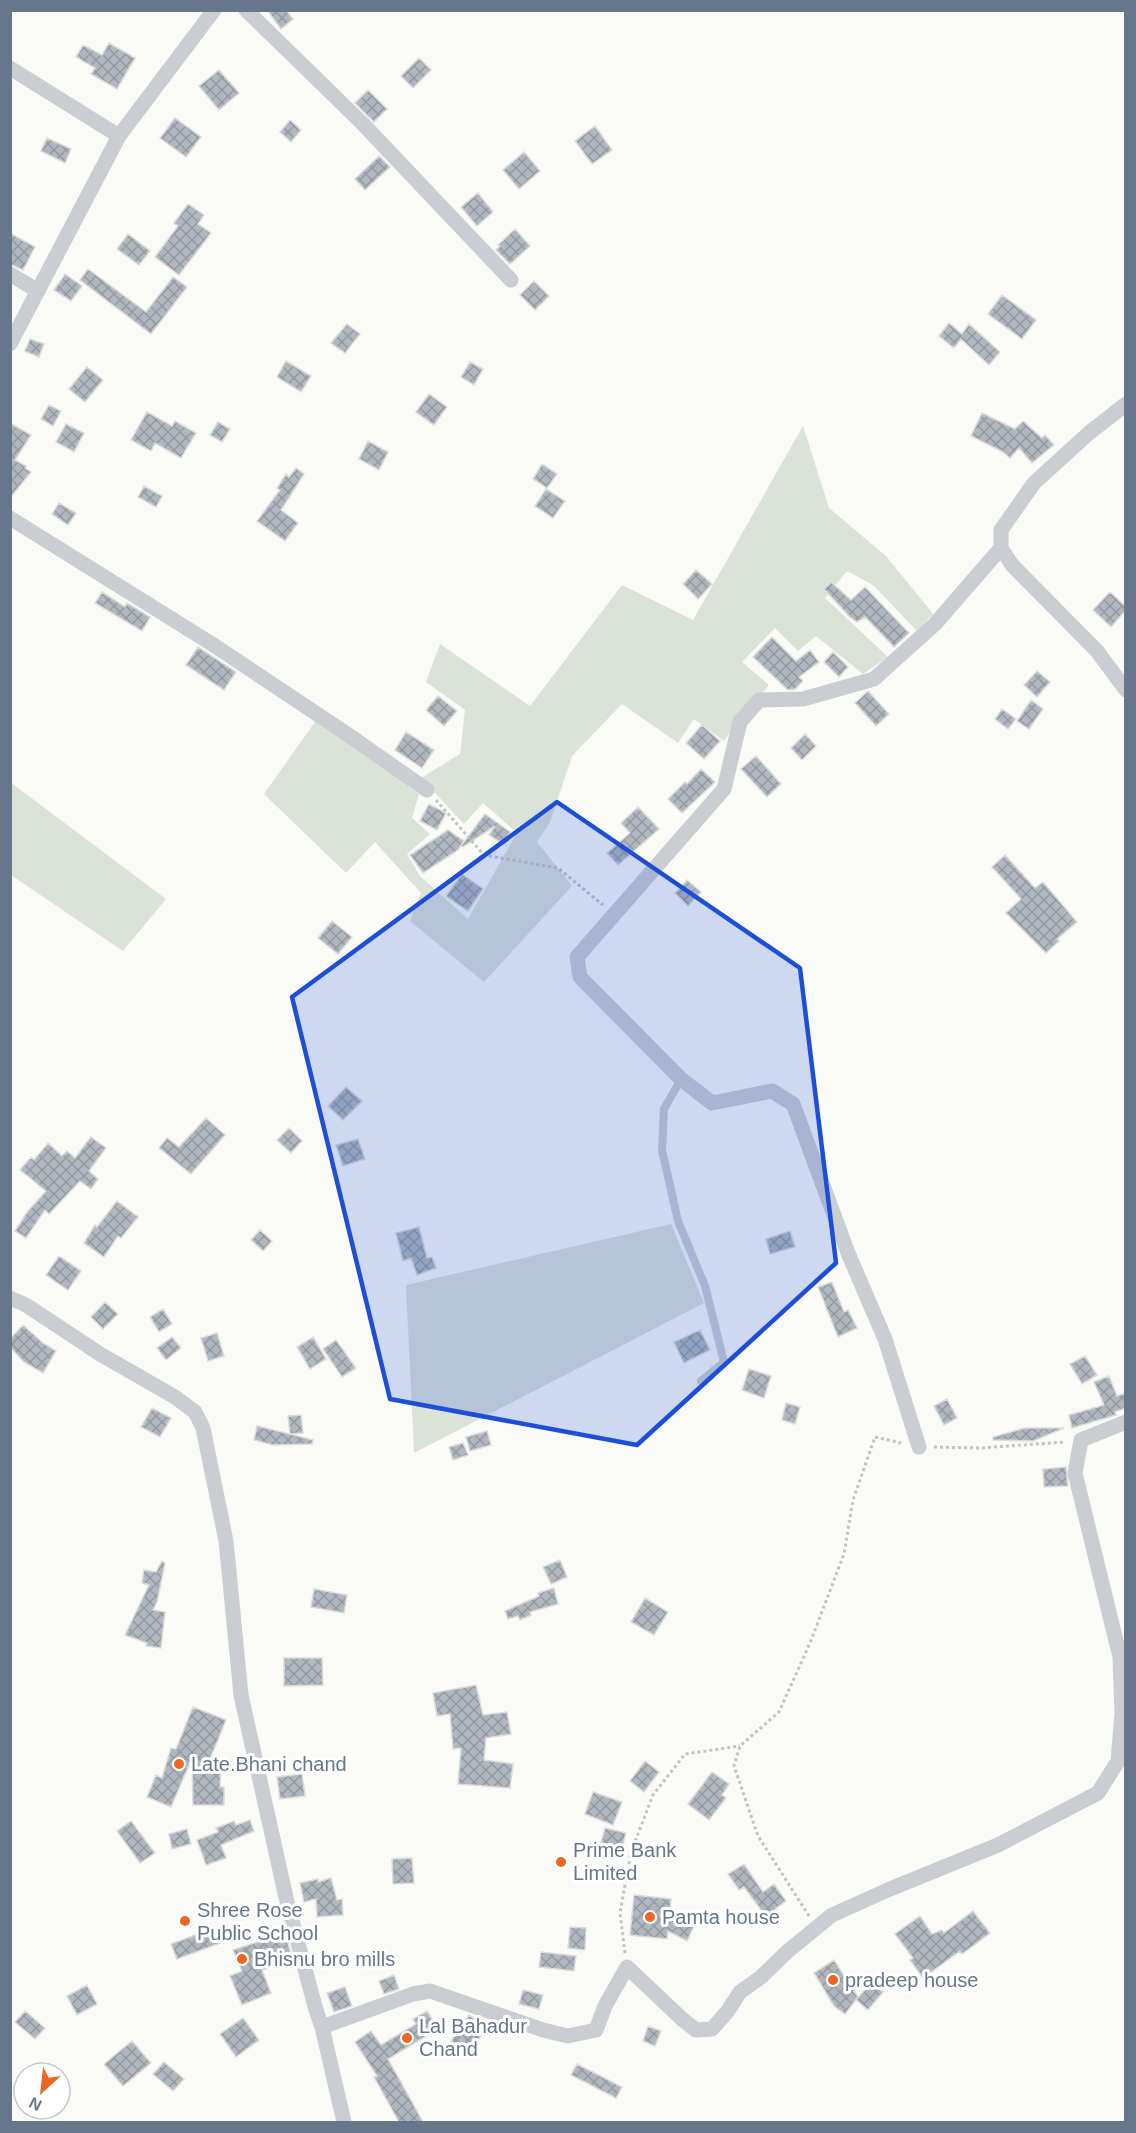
<svg xmlns="http://www.w3.org/2000/svg" width="1136" height="2133" font-family="Arial,sans-serif">
<style>
.green{fill:#dbe2d8}
.building{fill:url(#building-cross-hatch);stroke:#dcdcda;stroke-width:1.5}
.lines{fill:none;stroke-linecap:round;stroke-linejoin:round}
.path{stroke:#c1c4c6;stroke-width:3;stroke-dasharray:3 3;stroke-linecap:butt}
.service{stroke:#cacdd1;stroke-width:8}
.minor{stroke:#cacdd1;stroke-width:15}
.marked{fill:#1d4ed8;fill-opacity:0.2;stroke:#1d4ed8;stroke-width:4.5;stroke-linejoin:round}
.poi-dot{fill:#ef6622;stroke:#fff;stroke-width:2}
.labels{text-anchor:middle;stroke-width:6;stroke-linejoin:round;paint-order:stroke}
.poi-label{font-size:20px;fill:#67778b;stroke:#fff;text-anchor:start}
</style>
<defs>
<pattern id="building-cross-hatch" width="8" height="8" patternUnits="userSpaceOnUse" patternTransform="scale(1.5)"><rect width="8" height="8" fill="#b0b7bf"/><path d="M0 0l8 8M0 8l8-8" fill="none" stroke="#939aa1"/></pattern>
</defs>
<rect width="100%" height="100%" fill="#fafaf7"/>
<path class="green" d="M803 426 829 508 886 556 933 614 917 631 873 585 847 571 825 598 888 657 863 674 816 636 798 651 775 628 742 662 769 685 738 722 724 741 694 719 678 743 622 704 572 756 550 822 537 842 572 886 484 982 410 921 421 893 375 842 346 873 264 794 317 719 419 794 412 818 430 834 407 854 420 876 468 919 517 833 483 803 464 824 421 778 460 754 465 710 426 682 440 644 530 706 622 585 693 620Z
M10 782 166 899 123 951 11 875Z
M671 1224 704 1303 414 1453 406 1285Z"/>
<path class="building" d="M267 10H286L293 19 281 29Z
M109 43 135 58 117 89 91 74 95 68 76 57 83 45 102 55Z
M419 58 431 70 413 88 401 76Z
M219 70 239 93 219 110 199 86Z
M368 90 387 109 374 122 355 103Z
M175 118 201 137 186 157 160 138Z
M290 120 301 130 291 142 280 132Z
M595 126 612 150 592 164 575 141Z
M47 138 71 149 65 163 41 151Z
M524 152 540 171 519 189 503 170Z
M379 156 390 167 365 190 355 179Z
M478 193 493 212 477 226 461 207Z
M188 204 204 215 198 224 211 233 179 275 155 257 178 226 174 223Z
M515 229 530 246 510 264 496 250 500 246 498 245Z
M10 233 35 247 23 270 10 264Z
M128 234 150 251 139 265 117 249Z
M88 269 146 312 173 277 187 287 151 334 80 280Z
M65 274 82 286 71 301 54 290Z
M534 281 549 296 535 310 520 295Z
M1002 295 1036 320 1022 339 988 314Z
M949 323 962 334 969 324 1000 352 989 365 961 339 954 348 939 336Z
M347 324 360 334 345 353 331 343Z
M30 339 44 344 39 357 25 351Z
M286 361 311 376 301 392 277 377Z
M470 362 483 369 474 385 461 377Z
M87 367 103 380 85 402 69 389Z
M429 394 447 407 434 425 416 412Z
M49 405 61 411 53 426 41 419Z
M147 412 172 426 175 421 196 433 181 458 155 443 151 451 131 440Z
M982 413 1015 429 1023 421 1042 438 1045 435 1054 445 1032 463 1019 448 1010 458 1003 452 971 436Z
M218 422 230 429 222 442 210 435Z
M10 423 31 435 15 460 26 466 25 468 31 472 10 498Z
M66 424 84 433 74 452 56 442Z
M368 441 388 452 379 470 359 459Z
M542 464 557 474 547 488 533 479Z
M296 468 304 474 281 510 298 523 285 541 257 521 280 490 277 488 286 474 289 477Z
M144 486 162 496 156 507 138 497Z
M546 489 565 501 553 518 535 506Z
M59 503 76 513 68 525 52 514Z
M696 570 712 584 698 599 683 584Z
M831 582 851 600 865 587 909 633 894 647 865 617 857 622 850 617 824 589Z
M102 592 125 607 127 603 150 617 142 631 95 603Z
M1110 592 1125 606V611L1111 627 1093 610Z
M772 637 796 661 810 650 819 662 799 677 803 681 795 689 788 690 753 657Z
M198 647 236 672 224 690 186 665Z
M833 652 848 667 839 677 824 662Z
M1037 671 1050 682 1037 697 1024 685Z
M868 691 889 714 876 726 855 703Z
M438 696 457 711 444 726 426 710Z
M1031 700 1043 709 1029 729 1017 721Z
M1002 709 1016 719 1008 729 995 719Z
M702 725 720 741 704 759 686 743Z
M406 732 434 750 422 768 395 750Z
M805 734 816 746 802 760 791 748Z
M756 756 781 784 767 797 741 769Z
M701 769 715 782 682 813 668 799 685 782 687 784Z
M429 804 446 813 437 830 420 821Z
M638 807 659 829 618 865 607 853 630 833 621 823Z
M485 814 510 832 503 844 489 835 495 826 463 847 461 846Z
M448 830 464 841 458 850 423 873 410 855Z
M1005 855 1035 888 1043 882 1077 922 1057 939 1059 941 1046 953 1006 913 1021 899 992 867Z
M462 874 483 889 468 911 446 896Z
M687 880 701 892 688 906 675 893Z
M332 921 352 937 338 954 318 938Z
M346 1087 362 1101 343 1120 328 1106Z
M206 1118 225 1135 191 1174 159 1148 167 1138 179 1147Z
M289 1128 302 1141 291 1153 277 1140Z
M91 1137 106 1148 89 1171 98 1179 91 1189 80 1181 49 1214 45 1210 26 1238 15 1231 28 1211 46 1191 20 1170 31 1157 34 1160 48 1143 62 1156 67 1151 75 1158Z
M358 1139 365 1159 343 1166 336 1145Z
M117 1201 138 1217 121 1238 118 1236 104 1257 84 1243 95 1225 97 1227Z
M419 1227 427 1258 432 1257 436 1268 417 1275 411 1258 403 1261 396 1233Z
M260 1230 272 1241 263 1251 251 1240Z
M790 1231 795 1247 770 1254 766 1239Z
M59 1256 81 1271 68 1290 46 1275Z
M832 1282 844 1312 848 1310 857 1328 838 1337 818 1287Z
M105 1302 118 1314 103 1329 91 1317Z
M163 1309 172 1324 159 1332 150 1317Z
M23 1325 43 1343 56 1351 43 1373 24 1362 10 1347V1339Z
M700 1330 710 1350 684 1363 674 1342Z
M217 1333 224 1356 208 1361 201 1338Z
M172 1337 181 1348 166 1360 157 1348Z
M313 1337 326 1359 310 1369 297 1347Z
M336 1340 356 1368 342 1377 323 1349Z
M1085 1356 1097 1375 1082 1384 1070 1364Z
M749 1369 771 1376 764 1398 742 1390Z
M1109 1376 1117 1396 1125 1393V1408L1115 1412 1116 1415 1072 1428 1069 1415 1104 1405 1094 1382Z
M947 1399 957 1418 944 1425 934 1406Z
M786 1403 800 1407 795 1424 782 1420Z
M152 1408 171 1418 160 1437 141 1427Z
M301 1415 303 1433 290 1434 313 1440 312 1444 273 1445 254 1440 257 1426 290 1434 288 1416Z
M1025 1428H1064L1033 1441 993 1440V1437Z
M487 1431 491 1445 470 1451 466 1437Z
M463 1443 468 1455 453 1460 449 1447Z
M1066 1467 1068 1486 1044 1487 1043 1469Z
M560 1560 567 1577 551 1584 543 1567Z
M162 1561 165 1563 157 1602 153 1610 165 1612 161 1648 146 1646 147 1643 125 1635 149 1585 142 1583 144 1570 156 1572Z
M554 1588 558 1604 530 1612 531 1615 520 1620 518 1616 508 1619 505 1611 539 1596 538 1593Z
M314 1589 347 1595 344 1613 311 1607Z
M645 1598 668 1612 654 1635 631 1622Z
M284 1658H322L323 1685 284 1686Z
M476 1685 483 1715 507 1712 511 1734 486 1738 484 1760 513 1764 510 1788 458 1784 461 1748 453 1749 450 1714 437 1716 433 1693Z
M193 1707 226 1720 210 1759H221L220 1787H224V1805H193L192 1758 171 1807 147 1797 156 1775 162 1778 171 1748 176 1749Z
M645 1761 659 1772 644 1792 630 1781Z
M712 1772 729 1784 722 1795 726 1798 709 1820 688 1804Z
M302 1774 305 1796 280 1799 277 1777Z
M593 1792 622 1802 613 1825 585 1814Z
M250 1820 254 1831 221 1845 226 1858 206 1865 197 1840 218 1832 216 1828 234 1821 236 1825Z
M131 1821 155 1853 140 1863 117 1831Z
M605 1828 626 1833 622 1848 601 1843Z
M187 1829 191 1844 172 1849 169 1834Z
M412 1858 414 1883 393 1884 392 1859Z
M744 1864 763 1892 774 1884 786 1901 775 1909 777 1911 767 1918 744 1887 739 1890 728 1874Z
M331 1878 337 1900 342 1899 343 1915 317 1917 316 1899 304 1902 300 1883 318 1879V1882Z
M634 1895 671 1899 670 1911 695 1924 687 1941 668 1931 667 1939 630 1935Z
M973 1911 990 1933 962 1954 960 1951 923 1978 910 1960 913 1958 895 1934 920 1916 932 1934 942 1930 944 1933Z
M217 1927 223 1942 177 1959 171 1944Z
M570 1927 586 1928 585 1950 568 1948Z
M285 1933 293 1960 262 1970 271 1993 242 2005 230 1976 242 1971 233 1950Z
M541 1952 576 1956 574 1971 539 1967Z
M834 1960 858 1997 845 2014 834 2006 814 1973Z
M394 1975 399 1989 384 1994 379 1981Z
M872 1982 883 1992 868 2010 856 2000Z
M87 1985 97 2004 77 2015 67 1996Z
M345 1987 352 2006 334 2012 327 1993Z
M523 1990 543 1995 539 2009 519 2004Z
M25 2011 45 2028 35 2039 15 2022Z
M427 2011 438 2029 388 2059 423 2122H399L374 2077 377 2076 355 2042 371 2031 381 2045 416 2024 413 2019Z
M469 2015 487 2028 469 2053 451 2041Z
M243 2018 259 2040 236 2057 220 2034Z
M648 2026 661 2031 655 2046 643 2041Z
M132 2041 151 2063 123 2086 104 2064Z
M164 2062 184 2079 173 2091 153 2074Z
M577 2064 622 2087 616 2098 571 2075Z"/>
<g class="lines">
<path class="path" d="M436 800 484 855 558 868 603 905
M934 1447 981 1448 1065 1442
M809 1916 758 1836 734 1766 740 1746 779 1712 810 1643 844 1554 853 1500 875 1437 901 1443
M625 1953 620 1913 631 1852 653 1795 685 1754 740 1746"/>
<path class="service" d="M681 1079 664 1109 662 1150 678 1221 705 1286 724 1362 701 1381"/>
<path class="minor" d="M246 10 362 123 511 280
M10 68 119 136
M10 274 38 291
M10 344 119 136 214 10
M1126 404 1089 433 1034 483 1001 530V548L1012 565 1097 651 1126 690
M10 518 212 644 347 734 427 790
M10 1298 26 1305 100 1354 175 1397 195 1412 203 1428 226 1541 241 1695 287 1902 316 2010 322 2027 344 2122
M919 1447 885 1339 848 1253 793 1104 772 1091 712 1103 681 1079 580 977 577 957 724 789 740 722 759 700 803 699 874 679 935 624 1001 548
M322 2027 413 1994 430 1991 543 2030 568 2036 596 2030 605 2006 627 1967 682 2019 696 2030 712 2029 727 2012 740 1992 761 1977 788 1951 832 1915 890 1889 998 1845 1098 1793 1118 1761 1122 1714 1120 1657 1075 1473 1081 1440 1126 1422"/>
</g>
<path class="marked" d="M557 802 800 968 836 1263 637 1445 390 1399 292 997Z"/>
<g class="poi-dot">
<circle cx="179" cy="1764" r="6"/>
<circle cx="561" cy="1862" r="6"/>
<circle cx="650" cy="1917" r="6"/>
<circle cx="185" cy="1921" r="6"/>
<circle cx="242" cy="1959" r="6"/>
<circle cx="833" cy="1980" r="6"/>
<circle cx="407" cy="2038" r="6"/>
</g>
<g class="labels">
<g class="poi-label">
<text x="191" y="1771">Late.Bhani chand</text>
<text x="573" y="1857">Prime Bank<tspan x="573" dy="23">Limited</tspan></text>
<text x="197" y="1917">Shree Rose<tspan x="197" dy="23">Public School</tspan></text>
<text x="662" y="1924">Pamta house</text>
<text x="254" y="1966">Bhisnu bro mills</text>
<text x="845" y="1987">pradeep house</text>
<text x="419" y="2033">Lal Bahadur<tspan x="419" dy="23">Chand</tspan></text>
</g>
</g>
<rect width="1136" height="2133" fill="none" stroke="#67778b" stroke-width="24"/>
<g transform="translate(42 2091) rotate(207)"><circle r="28" fill="#ffffff" stroke="#c2c9d1" stroke-width="1.5"/>
<path d="M0-4.5L10 22L0 15L-10 22Z" fill="#ef6622"/>
<text y="-9" font-size="16" font-weight="bold" text-anchor="middle" fill="#67778b">N</text>
</g>
</svg>
